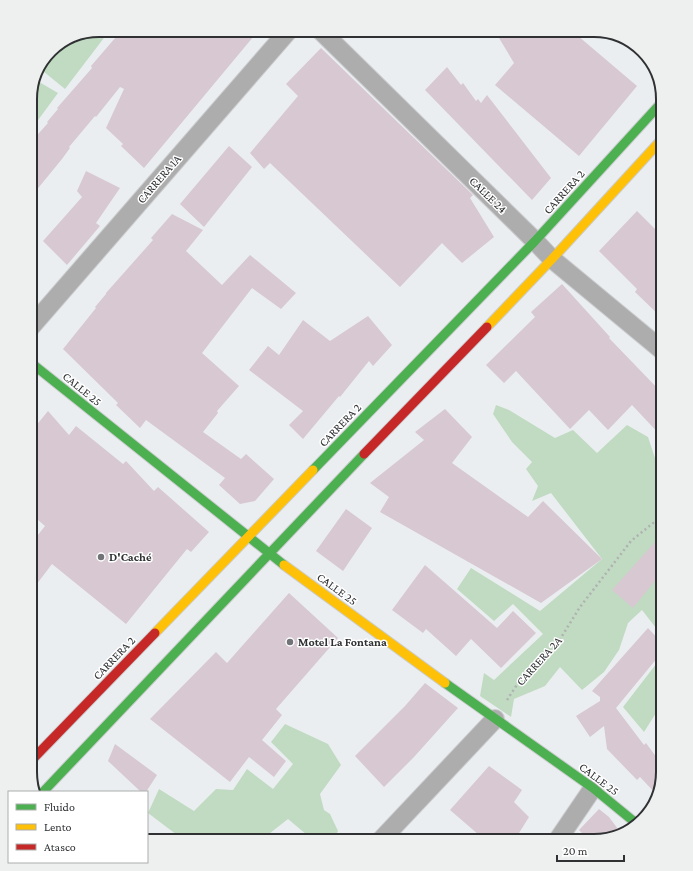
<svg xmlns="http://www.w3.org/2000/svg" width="693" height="871" font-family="'Crimson Pro',serif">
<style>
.green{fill:#c0dbc2}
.building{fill:#d7c8d2}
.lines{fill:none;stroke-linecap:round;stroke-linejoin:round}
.street-casing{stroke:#caccce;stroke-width:20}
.fast-casing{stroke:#caccce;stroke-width:11}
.slow-casing{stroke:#caccce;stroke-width:11}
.jam-casing{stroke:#caccce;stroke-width:11}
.path{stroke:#b0b1b1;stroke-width:2.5;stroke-dasharray:2 3;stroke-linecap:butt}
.street{stroke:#adadad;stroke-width:18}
.fast{stroke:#4caf50;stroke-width:9}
.slow{stroke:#ffc107;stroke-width:9}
.jam{stroke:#c62828;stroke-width:9}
.poi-dot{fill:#717376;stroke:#fff;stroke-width:1.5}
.labels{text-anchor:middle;stroke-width:3;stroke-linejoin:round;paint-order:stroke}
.street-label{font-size:12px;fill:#2f3133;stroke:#fff}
.poi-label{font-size:12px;font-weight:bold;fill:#2f3133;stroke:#fff;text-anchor:start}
.rim{fill:none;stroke:#2f3133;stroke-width:2}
</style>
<rect width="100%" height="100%" fill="#ebeef1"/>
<path class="green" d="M99 30H110L65 89 38 67 53 47Z
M34 79 58 93 30 131V94Z
M496 405 509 410 555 438 573 430 597 453 627 425 648 437 663 482V634L656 628 642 610 628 623 619 650 604 672 582 690 560 667 545 686 514 699 511 717 480 696 484 673 494 680 543 634 513 604 494 621 457 589 471 568 540 611 602 559 551 493 532 501 538 486 526 469 532 462 512 442 493 414Z
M663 655V702L644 732 623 707Z
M285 724 328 744 341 765 320 794 324 810 330 814 338 831 333 841 313 840 288 819 265 837 262 841H185L148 813 159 789 194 811 216 789 233 790 247 769 273 789 293 764 271 742Z"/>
<path class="building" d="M122 30H259L144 168 121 146 123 144 106 128 124 89 120 87 96 117 95 116 69 147 70 148 62 159 30 198V143L48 123 47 122 58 109 57 108 92 68 91 66Z
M511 30H571L637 86 579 156 495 85 514 63 499 38Z
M321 48 473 195 470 198 494 237 462 263 442 243 400 287 270 163 264 169 250 153 298 96 286 84Z
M447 67 461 85 463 83 476 101 478 99 481 103 487 95 551 178 532 200 425 90Z
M229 146 252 167 204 227 180 204Z
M86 171 120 188 96 223 100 226 67 265 43 241 82 197 77 191Z
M637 211 663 237V319L635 292 637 289 599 251Z
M172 214 203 230 186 251 222 285 250 255 296 293 281 309 252 288 202 353 239 386 217 411 218 413 203 432 241 459 246 454 274 479 255 501 240 504 219 485 225 478 146 420 140 428 116 405 118 403 63 349 96 308 95 307 106 294V293L153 240 151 238Z
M562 284 610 337 609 338 663 394V438L632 405 608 430 589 410 570 429 516 371 504 383 486 365 535 317 531 312Z
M368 316 392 345 373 366 369 361 340 397 339 396 303 439 289 425 303 411 249 370 268 346 279 355 303 320 330 341Z
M445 409 472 437 452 463 528 517 543 501 602 559 541 603 380 512 389 497 370 483 424 440 415 432Z
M48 411 69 435 76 426 123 464 126 461 154 491 158 487 209 532 191 552 187 549 126 624 52 564 30 593V545L45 526 30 513V433Z
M346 509 372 528 343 571 316 551Z
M663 533V571L633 608 612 590Z
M425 565 497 628 513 611 536 633 501 668 471 639 456 656 426 629 423 633 392 610Z
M289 593 338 638 276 709 282 715 262 740 286 761 274 777 249 757 230 782 150 719 216 652 227 663Z
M648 628 663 644V651L616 708 644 745 646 743 663 766V772L657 795 640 777 637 780 607 749 604 726 590 737 576 716 600 701V697L592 691Z
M425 683 458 708 414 757 384 787 355 756 405 706Z
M115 744 157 775 146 792H141L108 761Z
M489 766 522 790 514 802 529 817 514 841H486L450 810Z
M599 809 609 817 621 833 594 841H590L579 830Z"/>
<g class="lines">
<g class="street-casing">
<path id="street" d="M320 30 535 241 552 259 663 351
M30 328 289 30
M380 841 495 719
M557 841 593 788"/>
</g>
<g class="fast-casing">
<path id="fast" d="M30 362 284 565
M313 470 535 241 663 101
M445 683 593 788 637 824
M43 792 364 454"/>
</g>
<g class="slow-casing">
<path id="slow" d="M487 327 552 259 663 138
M284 565 445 683
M155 633 313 470"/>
</g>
<g class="jam-casing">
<path id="jam" d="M364 454 487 327
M30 762 155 633"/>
</g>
<path class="path" d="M507 700 522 677 559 641 580 607 631 541 663 515"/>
<use href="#street" class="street"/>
<use href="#fast" class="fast"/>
<use href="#slow" class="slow"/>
<use href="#jam" class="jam"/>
</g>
<g class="poi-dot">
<circle cx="101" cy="557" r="4"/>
<circle cx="290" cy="642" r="4"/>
</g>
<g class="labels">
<g class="street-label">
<text transform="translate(159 179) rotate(-49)" y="4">CARRERA 1A</text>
<text transform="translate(564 192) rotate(-48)" y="4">CARRERA 2</text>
<text transform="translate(488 195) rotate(44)" y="4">CALLE 24</text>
<text transform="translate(82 389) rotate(39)" y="4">CALLE 25</text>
<text transform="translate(340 425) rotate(-46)" y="4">CARRERA 2</text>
<text transform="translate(337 589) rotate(36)" y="4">CALLE 25</text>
<text transform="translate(114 658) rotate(-46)" y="4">CARRERA 2</text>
<text transform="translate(539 661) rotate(-48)" y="4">CARRERA 2A</text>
<text transform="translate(599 779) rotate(37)" y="4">CALLE 25</text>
</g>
<g class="poi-label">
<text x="109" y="561">D'Caché</text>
<text x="298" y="646">Motel La Fontana</text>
</g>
</g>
<path d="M0 0H693V871H0ZM99 37H594A62 62 0 0 1 656 99V772A62 62 0 0 1 594 834H99A62 62 0 0 1 37 772V99A62 62 0 0 1 99 37Z" fill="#eeefef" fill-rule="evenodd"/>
<path class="rim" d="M99 37H594A62 62 0 0 1 656 99V772A62 62 0 0 1 594 834H99A62 62 0 0 1 37 772V99A62 62 0 0 1 99 37Z"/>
<rect x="8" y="791" width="140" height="72" fill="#ffffff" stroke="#acadad"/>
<rect x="16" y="804" width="20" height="6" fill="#4caf50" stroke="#acadad"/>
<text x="44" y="811" font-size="12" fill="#2f3133">Fluido</text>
<rect x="16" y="824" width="20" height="6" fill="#ffc107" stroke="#acadad"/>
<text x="44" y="831" font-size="12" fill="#2f3133">Lento</text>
<rect x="16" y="844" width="20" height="6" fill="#c62828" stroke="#acadad"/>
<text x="44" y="851" font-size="12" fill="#2f3133">Atasco</text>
<path d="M557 855v6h67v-6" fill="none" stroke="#2f3133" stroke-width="2"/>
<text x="563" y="855" font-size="12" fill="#2f3133" stroke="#ffffff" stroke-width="3" paint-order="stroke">20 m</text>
</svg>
